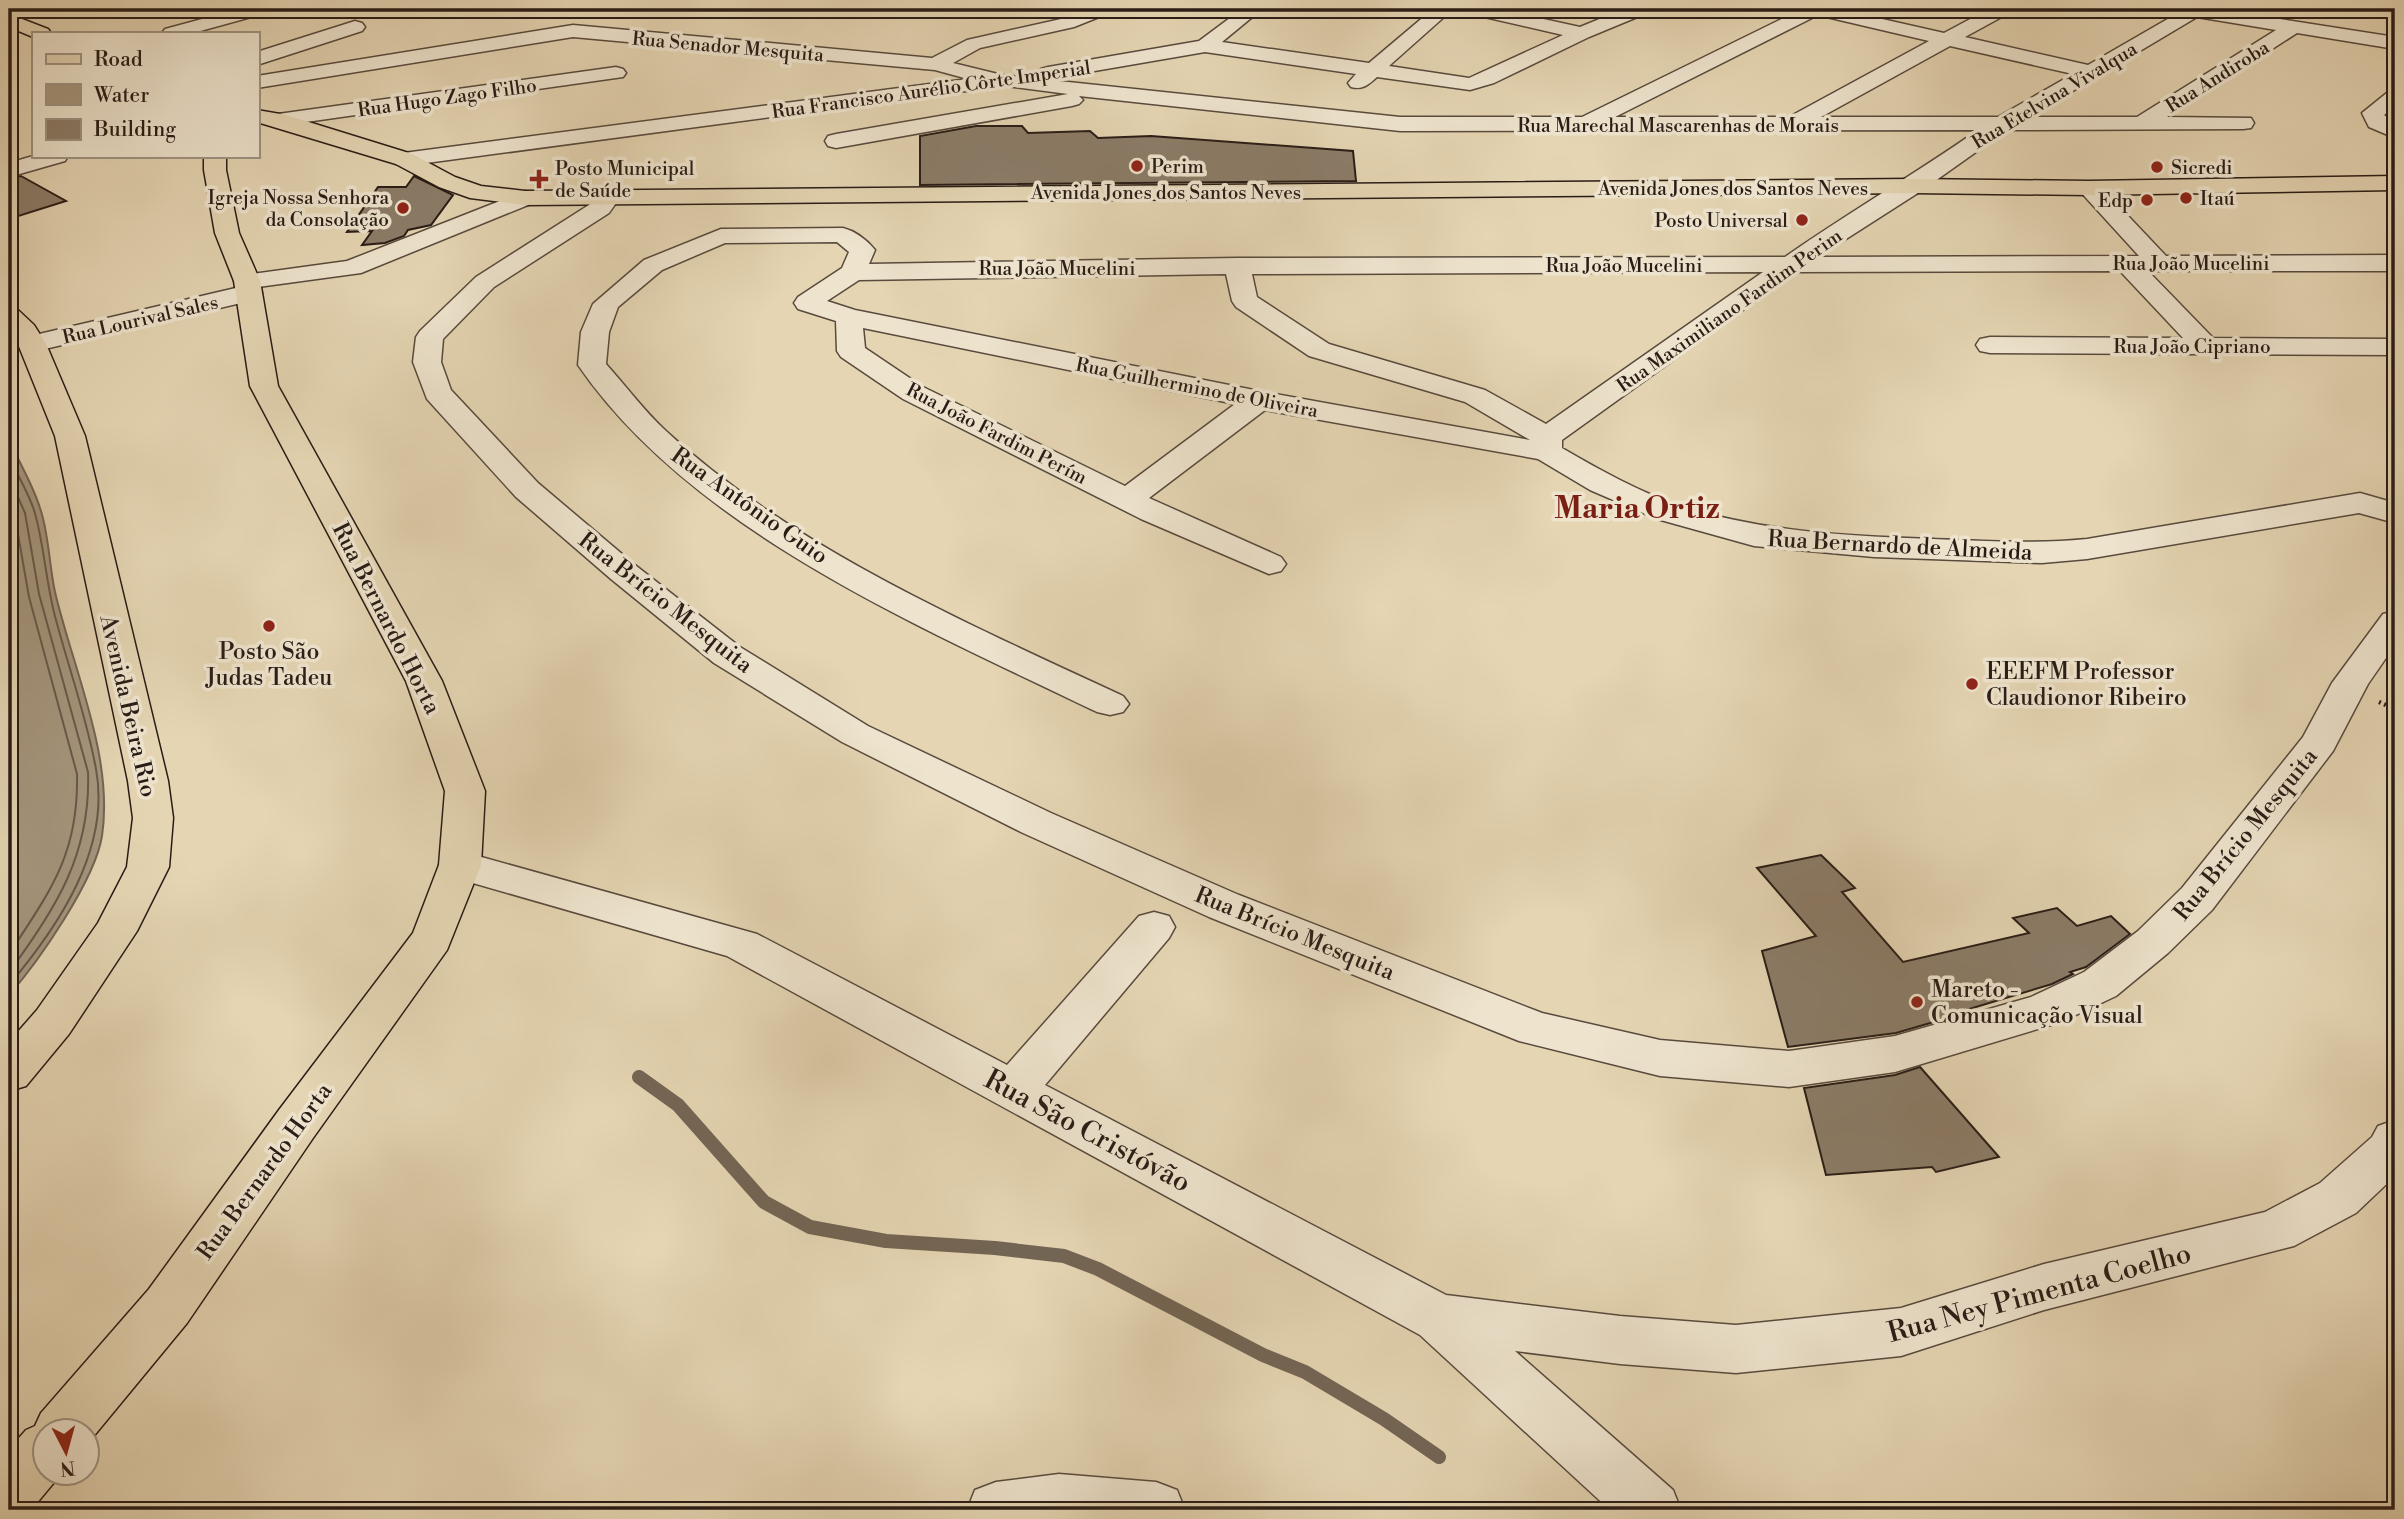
<svg xmlns="http://www.w3.org/2000/svg" width="2404" height="1519" font-family="'Libre Bodoni',serif">
<style>
.water{fill:#a5967e;stroke:#736554;stroke-width:2}
.lines{fill:none;stroke-linecap:round;stroke-linejoin:round}
.shore{stroke:#67594a;stroke-width:2}
.stream{stroke:#736554;stroke-width:14}
.building{fill:#8b7c68;stroke:#291c16;stroke-width:2}
.minor-casing{stroke:#584a3d;stroke-width:3}
.major-casing{stroke:#291c16;stroke-width:3}
.path{stroke:#291c16;stroke-width:4.5;stroke-dasharray:2 3.5;stroke-linecap:butt}
.minor{fill:#eee4ce;fill-rule:evenodd}
.major{fill:#e5d5b3;fill-rule:evenodd}
.poi-dot{fill:#8f2418;stroke:#eee4ce;stroke-width:2.5}
.labels{text-anchor:middle;stroke-width:7;stroke-linejoin:round;paint-order:stroke}
.far-street-label{font-size:19px;fill:#291c16;stroke:#eee4ce}
.far-poi-label{font-size:19px;fill:#291c16;stroke:#eee4ce;text-anchor:start}
.street-label{font-size:23px;fill:#291c16;stroke:#eee4ce}
.poi-label{font-size:23px;fill:#291c16;stroke:#eee4ce;text-anchor:start}
.near-street-label{font-size:28px;fill:#291c16;stroke:#eee4ce}
.district-label{font-size:30px;font-weight:bold;fill:#7a1f14;stroke:#eee4ce}
</style>
<rect width="100%" height="100%" fill="#e5d5b3"/>
<filter id="stains"><feTurbulence type="fractalNoise" baseFrequency=".00286" numOctaves="4"/><feColorMatrix values="0 0 0 0 .2 0 0 0 0 .09 0 0 0 0 .02 0 0 0 .5 -.17"/></filter>
<radialGradient id="worn" r=".72"><stop offset=".6" stop-color="#630" stop-opacity="0"/><stop offset="1" stop-color="#630" stop-opacity=".3"/></radialGradient>
<path class="water" d="M9 440C19 462 33 485 40 508 49 534 49 565 55 592 73 669 114 757 102 836 95 880 39 961 9 995Z"/>
<g class="lines">
<path class="shore" d="M9 457C17 474 28 492 34 510 44 542 46 585 56 620 69 669 87 719 96 769 111 849 58 927 9 985
M9 477 25 513 39 594 88 772C91 853 56 909 9 972
M9 502 15 517 29 597 77 774C79 853 51 890 9 954"/>
<path class="stream" d="M639 1077 678 1105 764 1202 810 1227 886 1241 995 1248 1064 1256 1098 1269 1263 1355 1305 1372 1384 1419 1439 1457"/>
</g>
<path class="building" d="M976 126H1022L1028 133 1090 131 1098 138 1151 136 1353 151 1356 181 920 185V136Z
M21 176 66 201 9 219V179Z
M414 176 453 195 431 225 408 230 404 236 385 243 362 245 372 231 347 232 378 187H406Z
M1821 855 1855 888 1842 892 1903 962 2029 933 2013 918 2057 908 2077 926 2111 916 2130 934 2086 967 2070 972 2073 974 2052 984 1966 1010 1968 1012 1896 1033 1788 1047 1762 951 1816 936 1757 868Z
M1920 1067 1999 1157 1936 1172 1932 1167 1826 1175 1804 1088 1895 1075Z"/>
<g class="lines">
<g class="minor-casing">
<path id="minor" d="M239 9H268L266 13 193 33H162L165 29Z
M675 9H760L751 15H684L677 13Z
M1086 9H1111L1109 13 1074 27 980 48 953 63 1002 75 1400 117H1582L1802 9H1838L1944 33 1989 9H2011L2009 13 1965 37 2088 65 2185 9H2215L2395 37V49L2297 33 2167 117 2251 118 2254 123 2251 128 2243 129 2007 130 1921 191 1818 257 2139 256 2077 188 2081 183H2097L2166 256 2395 255V271H2148L2213 338 2395 339V355L1990 353 1980 351 1976 345 1980 339 1990 337 2183 338 2120 271 1796 272 1562 440V448C1600 470 1639 492 1681 506 1764 532 1847 536 1933 539 1985 541 2035 544 2087 539L2360 493 2395 503V523L2359 513 2087 559 2042 563 1874 557 1754 546 1657 519 1590 490 1538 459 1265 410 1149 498 1281 557 1286 564 1281 571 1269 574 1141 519 903 399 841 357 837 351 836 321 798 309 794 303 798 297 842 268 849 252 837 242 725 243 662 270 618 307 609 332 606 364C626 386 644 411 666 431 794 549 967 623 1123 696L1129 704 1123 712 1110 715 1097 712C921 627 692 531 578 365L581 332 593 304 644 260 721 229 843 228C855 231 867 240 875 250L869 264 1237 258 1785 257C1848 213 1915 174 1978 130L1400 131 1079 96 1083 100 1079 104 1072 106 836 148 828 146 825 141 828 136 836 134 1068 94 990 84 981 89 404 166 396 164 393 159 396 154 968 79 935 70 573 37 257 88V76L573 25 932 58 967 40 1061 19ZM1818 15 1929 41 1789 117H1615ZM2197 17 2276 30 2137 117H2029ZM1950 46 2073 74 1998 117H1821ZM1763 272 1546 424 1485 390 1329 344 1257 297 1252 274ZM1226 274 1232 301 1236 307 1309 356 1465 402 1530 440 1259 391 855 310 827 301 859 280ZM863 328 1235 404 1125 486 923 387 865 348Z
M1242 9H1262L1222 42 1369 63 1433 9H1453L1389 66 1469 78 1563 35 1467 13 1465 9H1498L1580 27 1624 9H1649L1647 13 1589 37 1494 83 1470 90 1377 77C1368 85 1363 90 1351 87L1348 83 1356 74 1205 52 1048 79 1041 77 1038 73 1041 69 1048 67 1199 41Z
M355 21 362 23 365 27 362 31 257 65V52Z
M616 67 623 69 626 73 623 77 278 126 270 125 267 120 270 115 278 114Z
M2395 90V106L2384 115 2395 123V138L2369 127 2362 113 2388 92Z
M33 156H68L65 161 9 177V163Z
M609 189 617 191 621 196 609 213 494 287 443 339 441 362 451 390 538 483 635 565 740 647 868 726 1051 813 1239 895 1542 1013 1660 1040 1789 1051 1895 1036 2031 997 2084 972 2138 931 2182 888 2303 737 2332 683 2383 614 2395 611V645L2368 684 2333 751 2212 910 2168 953 2116 996 2061 1022 1895 1072 1789 1087 1660 1076 1519 1041 1209 917 1023 833 842 742 714 663 611 579 516 497 427 399 413 362 416 337 420 331 476 277 592 203 601 191Z
M525 191 533 193 537 198 533 203 361 273 258 287 262 293 258 299 32 352 22 350 18 344 22 338 240 287 234 281 238 276 347 261Z
M460 851 757 934 1007 1065 1139 916 1154 912 1169 916 1175 927 1169 938 1045 1085 1446 1295 1620 1316 1736 1325 1901 1308 2044 1264 2265 1212 2320 1183 2372 1137 2378 1126 2395 1120V1176L2356 1213 2294 1246 2044 1310 1901 1356 1736 1373 1620 1364 1515 1351 1673 1490 1681 1510H1610L1420 1335 727 956 445 875 439 865 445 855Z
M1059 1474 1156 1482 1177 1490 1185 1510H967L975 1490 996 1482Z"/>
</g>
<g class="major-casing">
<path id="major" d="M9 14 48 29 51 33H33V37L9 27Z
M257 110 286 115 412 154 455 177 481 186 525 191 1913 179 2089 181 2395 176V190L2089 195 1913 193 525 205 470 198 439 187 396 164 257 122Z
M204 156H226V170L239 233 260 281 278 386 442 681 485 791 481 865 447 950 313 1138 187 1323 88 1443V1432H46V1474H61L31 1510H9V1449L26 1430 35 1426 41 1413 149 1289 279 1110 413 933 439 865 445 791 406 681 250 386 234 281 215 233 204 170Z
M9 308 18 310 34 325 46 344 85 436 168 781 173 818 169 867 137 931 69 1034 26 1086 9 1091V1042L37 1010 98 923 127 867 133 818 128 781 55 436 18 344 9 331Z"/>
</g>
<path class="path" d="M2379 702 2395 709"/>
<use href="#minor" class="minor"/>
<use href="#major" class="major"/>
</g>
<g class="poi-dot">
<circle cx="1137" cy="166" r="7"/>
<circle cx="2157" cy="167" r="7"/>
<path d="M535.5 168.5h7v7h7v7h-7v7h-7v-7h-7v-7h7z"/>
<circle cx="2186" cy="198" r="7"/>
<circle cx="2147" cy="200" r="7"/>
<circle cx="403" cy="208" r="7"/>
<circle cx="1802" cy="220" r="7"/>
<circle cx="269" cy="626" r="7"/>
<circle cx="1972" cy="684" r="7"/>
<circle cx="1917" cy="1002" r="7"/>
</g>
<g class="labels">
<g class="far-street-label">
<text transform="translate(728 46) rotate(5)" y="7">Rua Senador Mesquita</text>
<text transform="translate(2217 76) rotate(-32)" y="7">Rua Andiroba</text>
<text transform="translate(931 89) rotate(-8)" y="7">Rua Francisco Aurélio Côrte Imperial</text>
<text transform="translate(2054 95) rotate(-31)" y="7">Rua Etelvina Vivalqua</text>
<text transform="translate(447 97) rotate(-8)" y="7">Rua Hugo Zago Filho</text>
<text x="1678" y="132">Rua Marechal Mascarenhas de Morais</text>
<text x="1733" y="195">Avenida Jones dos Santos Neves</text>
<text x="1166" y="199">Avenida Jones dos Santos Neves</text>
<text x="2191" y="270">Rua João Mucelini</text>
<text x="1624" y="272">Rua João Mucelini</text>
<text x="1057" y="275">Rua João Mucelini</text>
<text transform="translate(1729 310) rotate(-35)" y="7">Rua Maximiliano Fardim Perim</text>
<text transform="translate(140 319) rotate(-13)" y="7">Rua Lourival Sales</text>
<text x="2192" y="353">Rua João Cipriano</text>
<text transform="translate(1197 387) rotate(11)" y="7">Rua Guilhermino de Oliveira</text>
<text transform="translate(997 433) rotate(27)" y="7">Rua João Fardim Perím</text>
</g>
<g class="far-poi-label">
<text x="1151" y="173">Perim</text>
<text x="2171" y="174">Sicredi</text>
<text x="555" y="175">Posto Municipal<tspan x="555" dy="22">de Saúde</tspan></text>
<text x="389" y="204" text-anchor="end">Igreja Nossa Senhora<tspan x="389" dy="22">da Consolação</tspan></text>
<text x="2200" y="205">Itaú</text>
<text x="2133" y="207" text-anchor="end">Edp</text>
<text x="1788" y="227" text-anchor="end">Posto Universal</text>
</g>
<g class="street-label">
<text transform="translate(750 505) rotate(35)" y="8">Rua Antônio Guio</text>
<text transform="translate(1900 545) rotate(3)" y="8">Rua Bernardo de Almeida</text>
<text transform="translate(666 602) rotate(38)" y="8">Rua Brício Mesquita</text>
<text transform="translate(387 618) rotate(63)" y="8">Rua Bernardo Horta</text>
<text transform="translate(129 706) rotate(77)" y="8">Avenida Beira Rio</text>
<text transform="translate(2245 834) rotate(-51)" y="8">Rua Brício Mesquita</text>
<text transform="translate(1295 933) rotate(22)" y="8">Rua Brício Mesquita</text>
<text transform="translate(264 1171) rotate(-54)" y="8">Rua Bernardo Horta</text>
</g>
<g class="poi-label">
<text x="269" y="659" text-anchor="middle">Posto São<tspan x="269" dy="26">Judas Tadeu</tspan></text>
<text x="1986" y="679">EEEFM Professor<tspan x="1986" dy="26">Claudionor Ribeiro</tspan></text>
<text x="1931" y="997">Mareto -<tspan x="1931" dy="26">Comunicação Visual</tspan></text>
</g>
<g class="near-street-label">
<text transform="translate(1088 1130) rotate(28)" y="10">Rua São Cristóvão</text>
<text transform="translate(2039 1292) rotate(-15)" y="10">Rua Ney Pimenta Coelho</text>
</g>
<g class="district-label">
<text x="1637" y="518">Maria Ortiz</text>
</g>
</g>
<rect width="2404" height="1519" fill="none" stroke="#e5d5b3" stroke-width="35"/>
<rect x="10" y="10" width="2383" height="1498" fill="none" stroke="#291c16" stroke-width="3.5"/>
<rect x="18" y="18" width="2369" height="1484" fill="none" stroke="#291c16" stroke-width="2"/>
<rect x="32" y="32" width="228" height="126" fill="#eee4ce" stroke="#9f9484" stroke-width="2"/>
<rect x="46" y="54" width="35" height="10" fill="#e5d5b3" stroke="#9f9484" stroke-width="2"/>
<text x="94" y="66" font-size="21" fill="#291c16">Road</text>
<rect x="46" y="84" width="35" height="21" fill="#a5967e" stroke="#9f9484" stroke-width="2"/>
<text x="94" y="102" font-size="21" fill="#291c16">Water</text>
<rect x="46" y="119" width="35" height="21" fill="#8b7c68" stroke="#9f9484" stroke-width="2"/>
<text x="94" y="136" font-size="21" fill="#291c16">Building</text>
<g transform="translate(66 1452) rotate(174)"><circle r="33" fill="#eee4ce" stroke="#9f9484" stroke-width="2"/>
<path d="M0-5L12 26L0 18L-12 26Z" fill="#8f2418"/>
<text y="-10" font-size="19" font-weight="bold" text-anchor="middle" fill="#291c16">N</text>
</g>
<rect width="100%" height="100%" filter="url(#stains)"/>
<rect width="100%" height="100%" fill="url(#worn)"/>
</svg>
